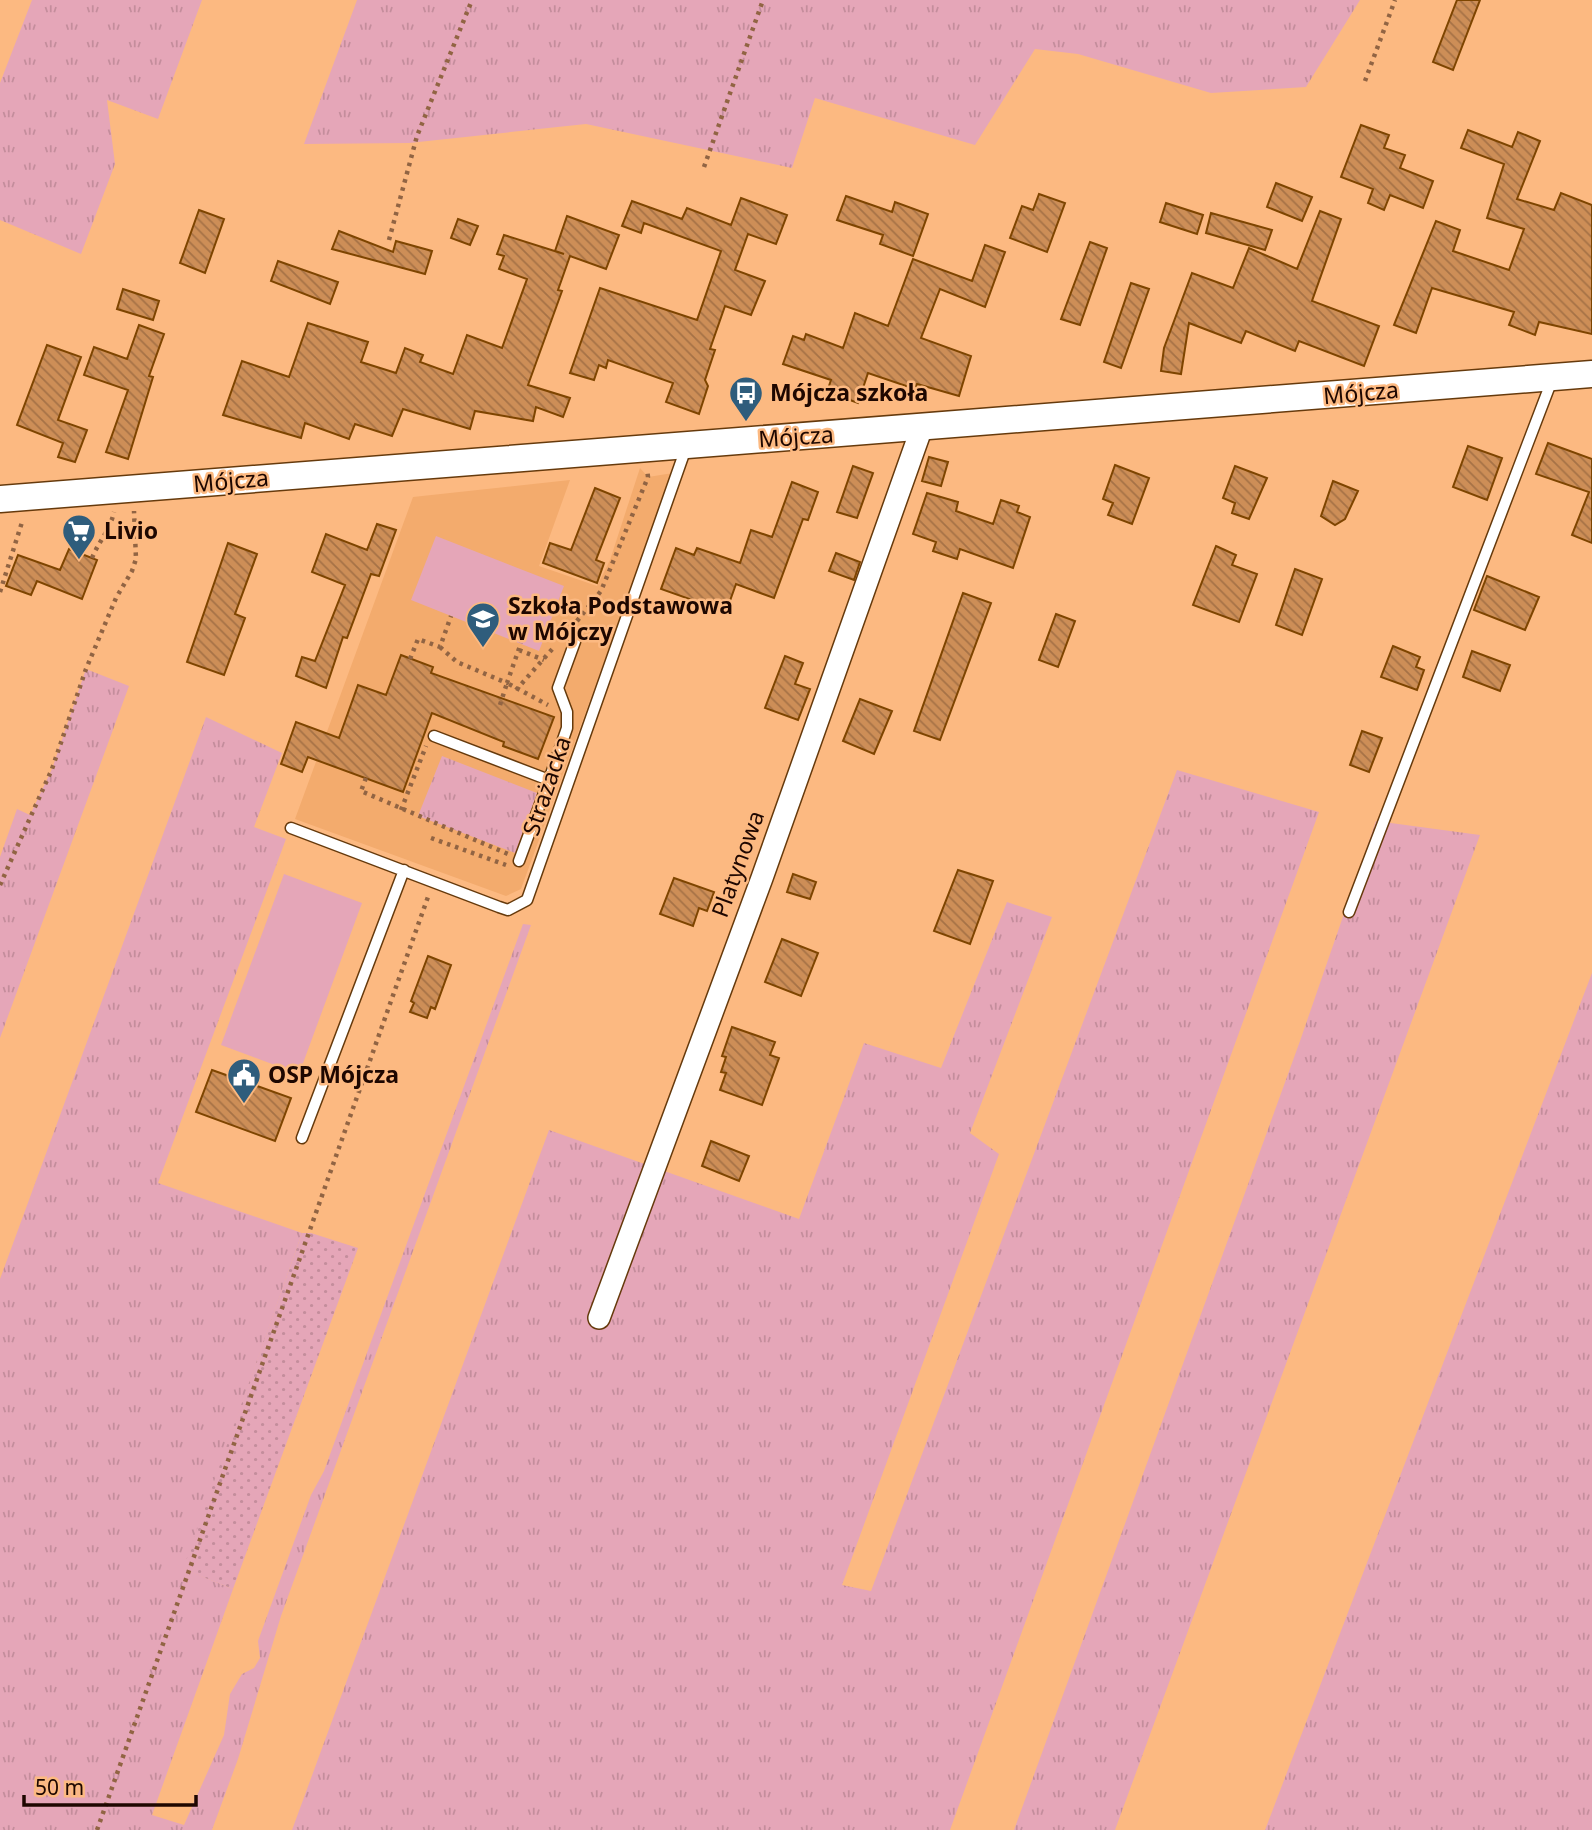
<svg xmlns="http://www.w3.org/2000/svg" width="1592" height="1830" font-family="'Noto Sans',sans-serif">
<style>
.built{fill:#f3ab6d}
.grass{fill:url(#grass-tufts)}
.garden{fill:url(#garden-dots)}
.pitch{fill:#e5a6b8}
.building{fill:url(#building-back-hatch);stroke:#7e4500;stroke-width:2}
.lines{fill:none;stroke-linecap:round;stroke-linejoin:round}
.service-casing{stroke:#663a0c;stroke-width:13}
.minor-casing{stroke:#663a0c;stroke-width:24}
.tertiary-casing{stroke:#663a0c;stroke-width:29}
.path{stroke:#916443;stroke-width:4.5;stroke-dasharray:3.5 5;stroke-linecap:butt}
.service{stroke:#fff;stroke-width:10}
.minor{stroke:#fff;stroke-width:21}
.tertiary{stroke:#fff;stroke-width:26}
.labels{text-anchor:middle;stroke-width:5;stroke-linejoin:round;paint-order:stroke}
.poi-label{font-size:23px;font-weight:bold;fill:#1e0700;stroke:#fcb981;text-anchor:start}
.street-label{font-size:23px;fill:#1e0700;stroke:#fcb981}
</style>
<defs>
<pattern id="grass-tufts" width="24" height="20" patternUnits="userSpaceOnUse" patternTransform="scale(1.75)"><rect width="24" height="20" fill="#e5a6b8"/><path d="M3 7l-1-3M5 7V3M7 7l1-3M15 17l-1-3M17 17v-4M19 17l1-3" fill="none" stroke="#c48d9c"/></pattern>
<pattern id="garden-dots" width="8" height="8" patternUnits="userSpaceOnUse" patternTransform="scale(1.75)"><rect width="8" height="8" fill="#e5a6b8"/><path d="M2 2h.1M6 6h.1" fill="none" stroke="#c48d9c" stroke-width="1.8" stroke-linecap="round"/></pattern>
<pattern id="building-back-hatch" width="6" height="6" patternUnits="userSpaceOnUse" patternTransform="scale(1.75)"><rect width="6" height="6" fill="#cd8e57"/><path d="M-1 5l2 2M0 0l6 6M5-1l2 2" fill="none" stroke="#a67246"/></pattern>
</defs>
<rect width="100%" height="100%" fill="#fcb981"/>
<path class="built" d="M640 468 648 477 673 473 521 889 506 896 295 819 413 497 570 480 539 566 597 586 610 560Z"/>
<path class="grass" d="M32 0H202L158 119 107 100 115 164 81 254 0 220V83Z
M357 0H1360L1306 87 1211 93 1078 54 1035 49 975 145 815 98 792 168 586 124 409 143 304 144Z
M86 669 129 686 0 1038V857L17 809 30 815 52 769Z
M206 717 282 753 254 827 286 839 158 1183 302 1233 184 1569 233 1589 152 1815 184 1825 224 1735 230 1694 242 1674 254 1668 260 1658 258 1641 311 1495 324 1471 523 924 531 925 281 1616 238 1759 212 1830H0V1279Z
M442 756 537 793 515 853 418 816Z
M1177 770 1319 812 950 1830H292L549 1130 799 1219 864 1043 941 1068 1007 902 1052 917 970 1133 999 1154 842 1585 871 1591Z
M1376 821 1480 835 1115 1830H1014L1300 1041Z
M1592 973V1830H1265Z"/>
<path class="garden" d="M302 1233H311L358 1248 233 1589 183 1569Z"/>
<path class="pitch" d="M436 536 564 586 539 651 411 600Z
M284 874 362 903 299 1074 221 1045Z"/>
<path class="building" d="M1457 0H1480L1453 70 1433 62Z
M1361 125 1389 135 1384 148 1405 155 1400 168 1433 181 1423 208 1390 195 1384 210 1368 203 1373 189 1341 177Z
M1468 130 1512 147 1518 132 1540 141 1517 199 1554 210 1561 193 1592 205V334L1539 322 1535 335 1509 325 1514 312 1432 288 1416 333 1394 325 1436 221 1460 230 1453 251 1509 270 1524 229 1487 218 1504 164 1461 148Z
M1276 183 1312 197 1302 221 1267 207Z
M1039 194 1065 203 1047 252 1010 238 1022 206 1033 210Z
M846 196 892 212 895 202 928 214 913 256 880 244 883 235 837 220Z
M741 198 787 215 776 244 748 234 735 270 765 281 751 315 725 306 710 349 715 350 705 380 708 386 699 414 666 402 673 383 608 360 606 368 599 365 594 380 570 373 600 288 697 320 721 251 644 223 641 233 622 226 632 201 682 219 687 208 731 225Z
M1166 203 1203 215 1197 234 1160 222Z
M199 210 224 219 205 273 180 263Z
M1320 211 1341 219 1312 301 1379 326 1364 366 1299 341 1295 351 1246 331 1241 343 1189 323 1181 374 1161 371 1164 348 1192 273 1233 288 1249 248 1297 269Z
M1211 213 1272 230 1265 250 1206 233Z
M567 216 619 235 606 269 570 256 558 290 562 291 528 385 570 398 563 417 536 407 533 421 475 411 470 429 403 409 392 436 355 424 349 439 305 423 301 438 223 415 242 361 289 377 308 323 368 342 361 362 396 373 405 348 423 355 420 362 453 374 467 335 502 348 527 279 499 269 504 256 497 254 504 235 564 254 555 251Z
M458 219 478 226 470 245 451 238Z
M339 231 393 252 396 241 432 251 425 274 332 249Z
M1090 242 1107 248 1080 325 1061 319Z
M985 245 1005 252 985 307 940 289 921 338 971 356 959 396 917 384 915 389 868 373 858 403 827 392 831 380 783 364 793 336 804 340 806 334 843 348 855 313 888 326 913 259 972 281Z
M278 261 338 282 330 304 271 281Z
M1131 283 1149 289 1121 368 1104 362Z
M123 289 159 301 153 320 117 309Z
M139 325 164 334 149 376 153 377 128 459 106 452 128 390 84 375 94 347 127 359Z
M47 345 81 357 58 420 87 430 75 462 58 457 63 443 17 425Z
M1548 443 1592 459V543L1572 535 1589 492 1536 474Z
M1468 446 1502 458 1487 500 1453 487Z
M929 457 948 462 941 486 922 481Z
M1115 465 1149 478 1132 524 1108 515 1113 503 1103 499Z
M853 466 873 473 857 518 837 512Z
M1235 466 1267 478 1249 519 1232 513 1235 503 1223 498Z
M1333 481 1358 491 1345 519 1335 525 1321 516Z
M792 482 818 492 808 520 803 519 774 598 736 584 726 612 661 589 676 548 694 555 697 548 740 563 751 530 772 537Z
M595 488 620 498 596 560 604 563 597 583 543 563 550 543 571 550Z
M927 493 958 502 956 511 993 524 1001 500 1019 506 1017 512 1030 517 1013 568 960 549 957 559 933 551 936 542 913 534Z
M377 524 396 530 379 576 371 574 347 638 343 637 326 688 296 676 302 657 315 661 345 585 312 572 326 534 367 550Z
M228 543 257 554 235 614 245 618 224 675 187 662Z
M1216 546 1236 555 1232 565 1257 574 1239 622 1193 605Z
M69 549 97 560 82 599 37 581 31 595 6 586 18 555 60 570Z
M836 553 860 562 854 580 829 571Z
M1295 569 1322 579 1302 635 1276 625Z
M1487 576 1539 597 1525 630 1474 610Z
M963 593 991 603 940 740 914 731Z
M1056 614 1075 621 1058 667 1039 660Z
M1393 646 1420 657 1416 667 1424 670 1417 690 1381 677Z
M1472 651 1510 665 1500 691 1463 677Z
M401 655 433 667 431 673 554 717 538 759 503 746 504 742 432 713 403 792 308 757 302 772 281 764 296 722 339 738 358 685 386 695Z
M785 656 803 663 795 684 810 689 798 720 765 708Z
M860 699 892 711 874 754 843 741Z
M1362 731 1382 738 1369 772 1350 765Z
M958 870 993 881 970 944 934 931Z
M793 874 816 882 810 899 787 892Z
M674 878 714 892 707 911 699 908 693 926 660 914Z
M782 939 818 953 801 996 765 982Z
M428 956 451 965 435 1009 431 1007 427 1018 410 1012 414 1003 411 1001Z
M732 1027 775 1042 770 1055 779 1058 762 1105 720 1090 726 1073 721 1072 726 1057 722 1056Z
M212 1070 291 1098 275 1141 196 1112Z
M711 1141 749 1156 739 1181 702 1166Z"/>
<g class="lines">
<g class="service-casing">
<path id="service" d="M434 736 549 780 519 861
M549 780 567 728V712L558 688 577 636
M291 828 499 907 508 910 527 900 687 445
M1349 912 1552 380
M302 1138 404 870"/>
</g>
<g class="minor-casing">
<path id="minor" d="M599 1318 762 878 922 427"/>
</g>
<g class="tertiary-casing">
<path id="tertiary" d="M0 499 1592 374"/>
</g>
<path class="path" d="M1365 81 1395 0
M704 167 763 0
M389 240 417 136 472 0
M92 558C99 541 110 530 114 512
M0 592 23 519
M577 621 601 591 648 477 647 469
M440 647 457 662 507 683 521 643
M519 650 544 660
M410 659 418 639 440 647 451 616
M516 690 555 646
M500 705 507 683 548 705
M366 778 361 791 508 854
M401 810 426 746
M431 838 506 865
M0 885 52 769 86 669 116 598 132 571 136 559 134 511
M97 1830 429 894"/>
<use href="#service" class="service"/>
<use href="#minor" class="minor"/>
<use href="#tertiary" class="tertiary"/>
</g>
<defs>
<g id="bus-pin" transform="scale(1.75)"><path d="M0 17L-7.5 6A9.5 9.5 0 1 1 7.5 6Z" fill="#2f5d7c" stroke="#fcb981"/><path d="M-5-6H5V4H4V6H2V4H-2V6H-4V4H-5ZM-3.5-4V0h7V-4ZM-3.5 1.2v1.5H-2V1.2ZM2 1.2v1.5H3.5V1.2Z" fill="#fff"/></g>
<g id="supermarket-pin" transform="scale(1.75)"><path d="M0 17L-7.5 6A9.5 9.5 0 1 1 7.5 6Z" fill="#2f5d7c" stroke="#fcb981"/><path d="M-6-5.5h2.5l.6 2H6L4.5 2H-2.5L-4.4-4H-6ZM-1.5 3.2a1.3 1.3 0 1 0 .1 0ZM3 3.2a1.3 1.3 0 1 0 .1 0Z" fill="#fff"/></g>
<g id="school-pin" transform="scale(1.75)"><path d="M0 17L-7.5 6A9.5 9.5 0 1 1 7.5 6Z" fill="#2f5d7c" stroke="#fcb981"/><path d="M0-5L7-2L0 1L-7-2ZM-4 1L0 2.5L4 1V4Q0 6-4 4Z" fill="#fff"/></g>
<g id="civic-pin" transform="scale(1.75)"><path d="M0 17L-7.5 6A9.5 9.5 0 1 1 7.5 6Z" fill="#2f5d7c" stroke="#fcb981"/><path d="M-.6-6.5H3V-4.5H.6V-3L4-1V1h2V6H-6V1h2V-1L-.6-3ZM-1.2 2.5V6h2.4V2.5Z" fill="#fff"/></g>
</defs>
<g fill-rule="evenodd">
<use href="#bus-pin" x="746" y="393"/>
<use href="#supermarket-pin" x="79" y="531"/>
<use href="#school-pin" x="483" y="619"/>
<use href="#civic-pin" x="244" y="1075"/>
</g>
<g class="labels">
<g class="poi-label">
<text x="770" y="401">Mójcza szkoła</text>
<text x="104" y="539">Livio</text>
<text x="508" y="614">Szkoła Podstawowa<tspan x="508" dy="26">w Mójczy</tspan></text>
<text x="268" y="1083">OSP Mójcza</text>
</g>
<g class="street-label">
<text transform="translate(1361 393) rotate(-5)" y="8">Mójcza</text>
<text transform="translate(796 437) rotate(-4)" y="8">Mójcza</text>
<text transform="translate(231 481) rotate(-5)" y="8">Mójcza</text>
<text transform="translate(547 786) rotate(-71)" y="8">Strażacka</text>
<text transform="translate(738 864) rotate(-70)" y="8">Platynowa</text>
</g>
</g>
<path d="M24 1795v10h172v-10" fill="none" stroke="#1e0700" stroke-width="3.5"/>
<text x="35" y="1795" font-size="21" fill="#1e0700" stroke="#fcb981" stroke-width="5" paint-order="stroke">50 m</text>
</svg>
